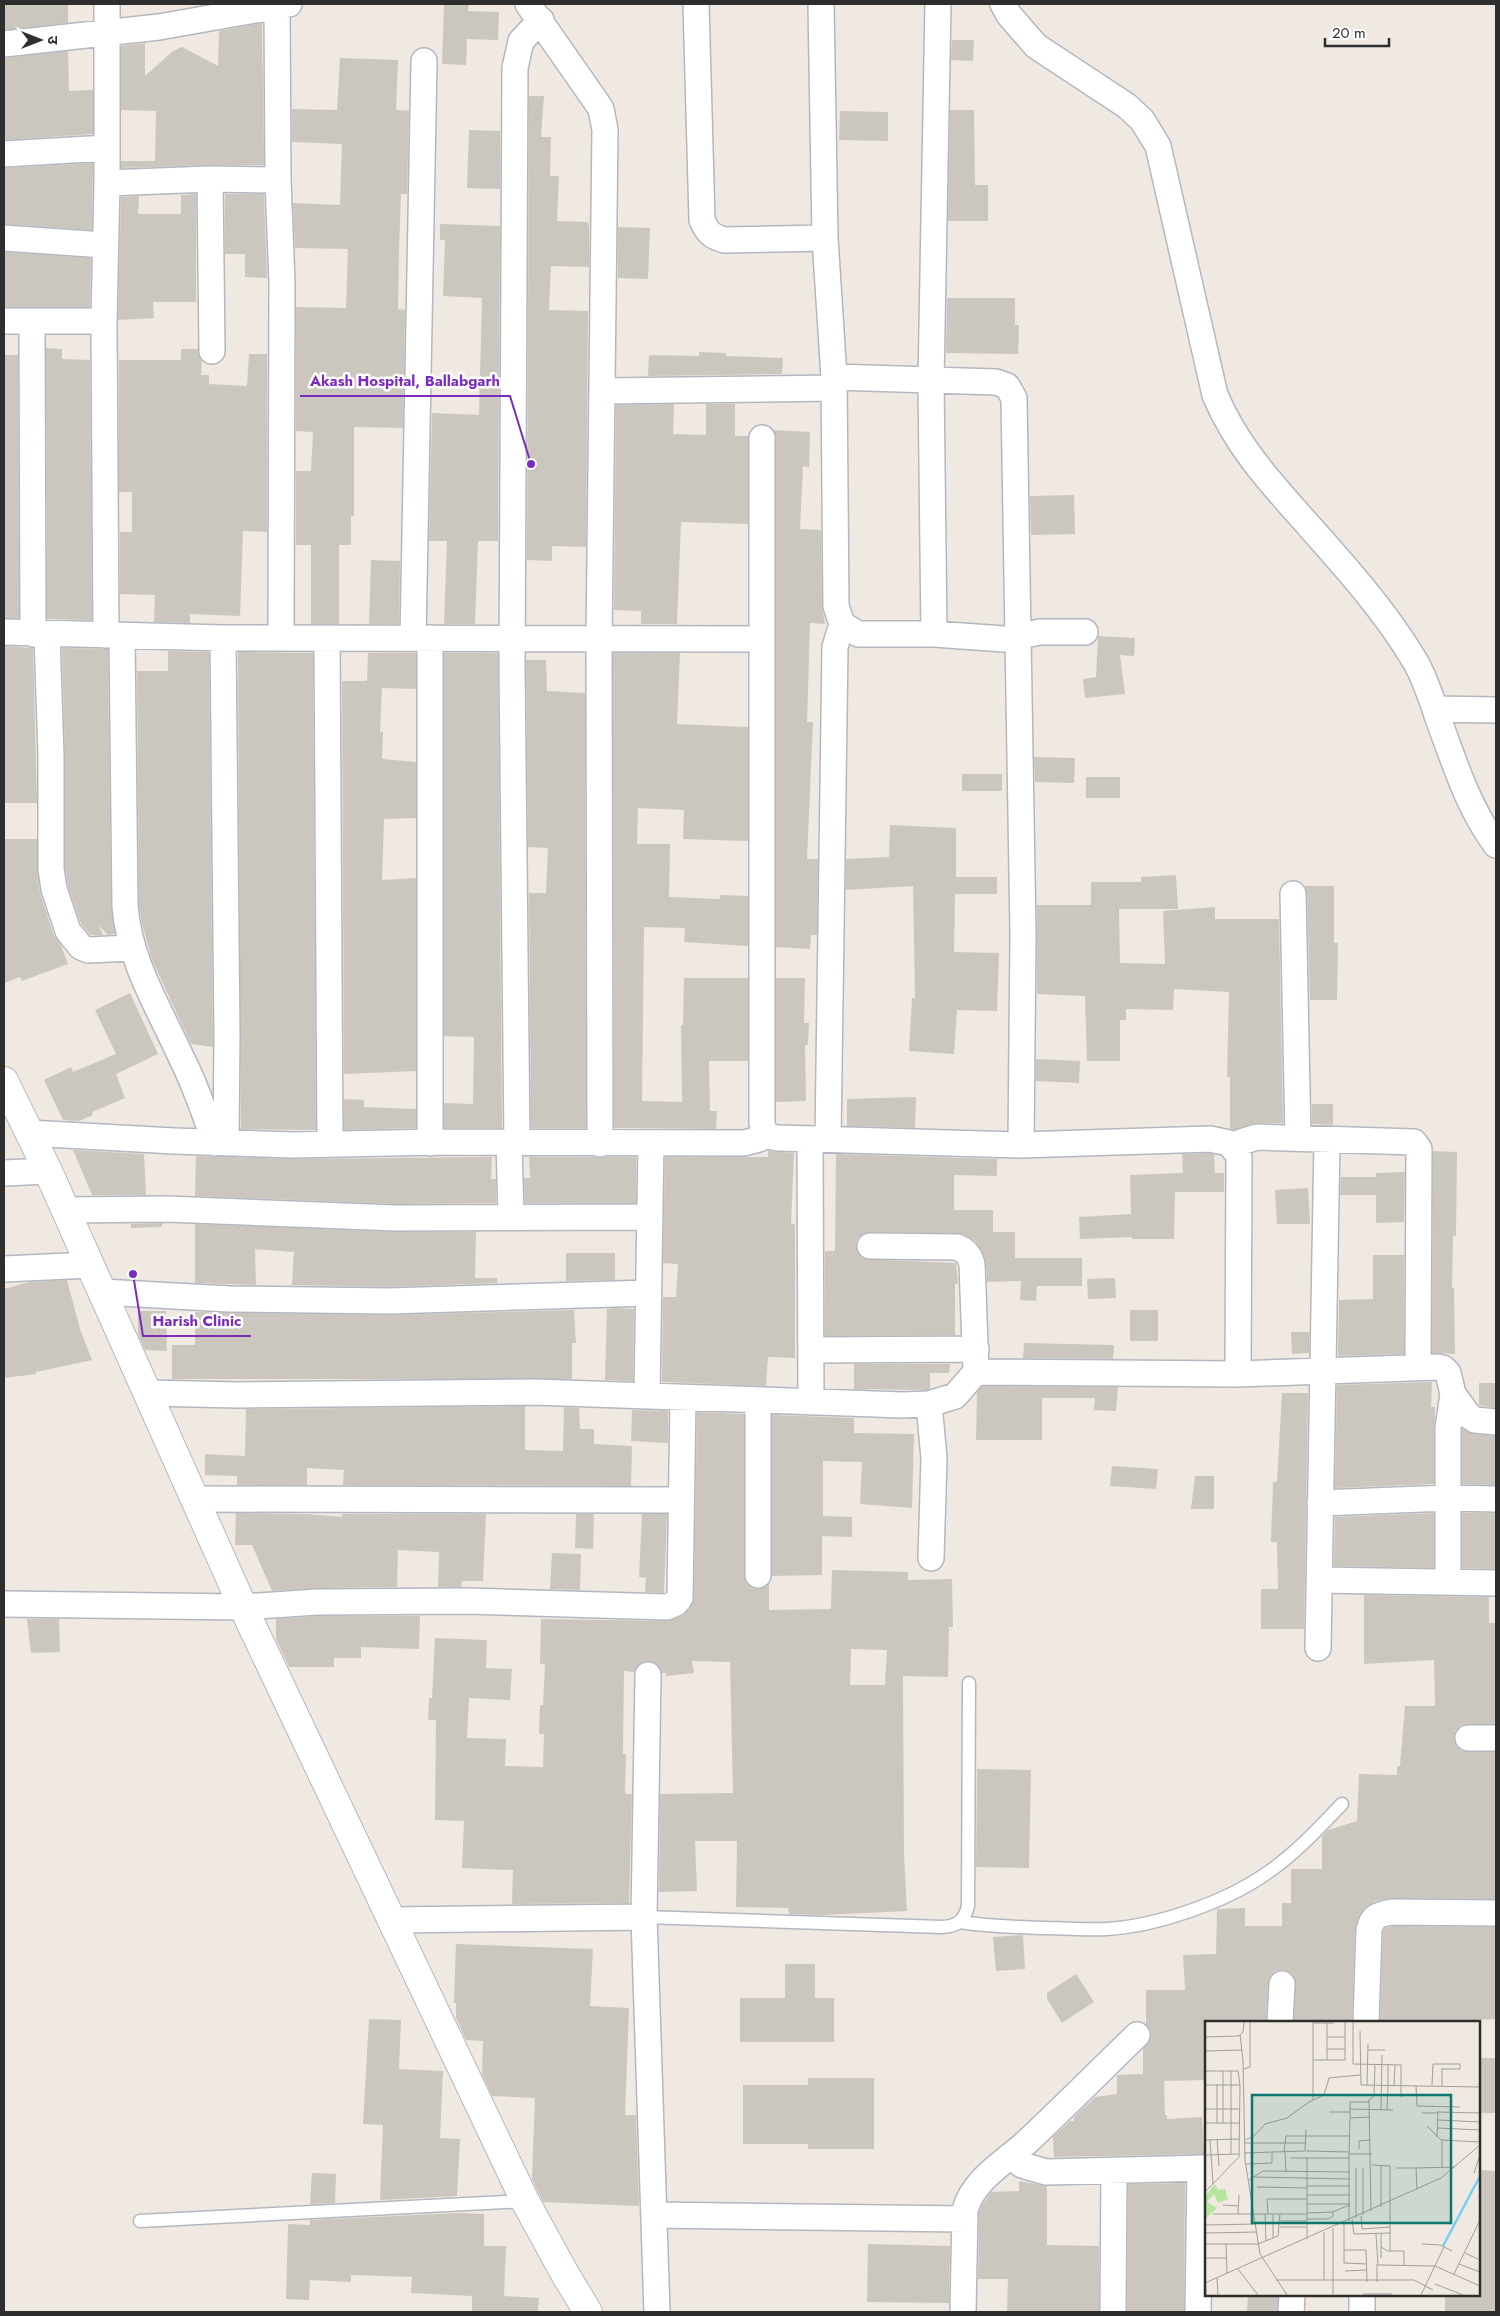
<svg xmlns="http://www.w3.org/2000/svg" width="1500" height="2316" font-family="Jost,'Noto Sans Devanagari',sans-serif">
<style>
.building{fill:#cbc7bf;fill-rule:evenodd}
.lines{fill:none;stroke-linecap:round;stroke-linejoin:round}
.lane-casing{stroke:#b4b7c1;stroke-width:15}
.street-casing{stroke:#b4b7c1;stroke-width:28}
.secondary-casing{stroke:#b4b7c1;stroke-width:30}
.lane{stroke:#fff;stroke-width:12}
.street{stroke:#fff;stroke-width:25}
.secondary{stroke:#fff;stroke-width:28}
.inset-river{fill:none;stroke:#75cff0;stroke-width:2.5}
.inset-road{fill:none;stroke:#a29e99;stroke-width:1}
.view{fill:#0f766e;fill-opacity:0.15;stroke:#0f766e;stroke-width:2.5}
.inset-edge{fill:none;stroke:#2e2e2e;stroke-width:2.5}
.leader{fill:none;stroke:#7b2cbf;stroke-width:2}
.callout-dot{fill:#7b2cbf;stroke:#fff;stroke-width:2}
.callout-label{font-size:15px;text-anchor:middle;font-weight:bold;fill:#7b2cbf;stroke:#fff;stroke-width:5;stroke-linejoin:round;paint-order:stroke}
</style>
<rect width="100%" height="100%" fill="#efe9e1"/>
<path class="building" d="M4 4H68V23L4 30Z
M444 4H469L468 11 499 12 498 40 467 39 466 65 442 64Z
M262 23 264 165H210L121 168V161H155L156 111 121 110V46L145 43V76L173 51 182 47 218 66 219 31Z
M952 40H974L973 61 951 60Z
M68 51 69 91 93 90V134L4 140V58Z
M340 58 398 60 396 110 409 111 407 194H401L399 254 398 309 405 310 403 428 354 427V516H351V545H339V624H311V545H296V471H311L313 432 296 431V307L346 308 348 249 295 248 293 203 340 205 342 144 292 142V109L337 110Z
M529 96H544L541 137H551L550 176H559L557 221 588 222 589 226V267L551 266 549 310 588 311 586 547 552 546V561L527 560Z
M950 110H974L975 185H988V221H948Z
M840 111 888 112V141L839 140Z
M469 130 500 131V189L467 188Z
M93 163 92 230 4 224V168Z
M196 194V302H153L154 318 118 320 121 197 139 196 138 214H181V195Z
M225 194H264L267 278 245 277V254H225Z
M440 224 500 226 498 541H478L475 624H444L447 541H429L432 413 479 415 482 298 443 296 445 240H440Z
M618 227 650 228 648 279 618 278Z
M4 252 91 258 90 307H4Z
M947 298H1015V325H1019L1018 354 946 353Z
M46 348 62 349V359L90 360 92 620 47 619Z
M181 349H198L202 360 201 375H209V384L247 386 249 354H267V532L243 531 240 616 190 614V623L154 622 155 595 120 594V532H132V492H119V360H181Z
M699 352 726 353V356L783 358 782 374 648 376 649 355 699 356Z
M4 355H18L19 618H4Z
M674 404 673 434 706 435V404H735V436H748V524L681 522 677 624H641V611L614 610 616 405Z
M774 430 810 432 809 467 803 466 800 529 821 530 822 606 825 624 810 623 807 722H813L807 859H818L817 935H811L810 949 776 947V438Z
M1074 495 1075 534 1031 535 1030 496Z
M371 560 400 561 399 624H369Z
M1098 636 1135 638 1134 656 1120 655 1125 694 1085 698 1083 679 1096 677Z
M4 646 33 648 37 803H4Z
M62 648 108 649 111 906 115 934 108 935 99 926 103 935H90L81 924 68 886 65 868V756Z
M168 651 209 652 213 1047 191 1044 152 960 142 924 139 905 137 671H168Z
M238 652 313 653 316 1130 241 1129Z
M368 653H416V689L382 688 380 732H383L382 759 416 762V818L384 819 382 880 416 878V1071L344 1074 342 681H367Z
M444 653H498L502 1128H444V1103L473 1104 474 1037 444 1036Z
M613 653H680L677 724 748 727V841L683 839 684 810 638 808 637 844H670L669 897 720 899V895L748 896V946L684 942 685 928 644 927 642 1101 682 1102 681 1025H683L684 978H748V1061H709L710 1111H717L716 1129 614 1128Z
M526 660H546L547 691 585 693 586 1128H531L529 893H546L548 848 528 847Z
M1034 757 1075 758 1074 783 1035 782Z
M962 774H1002V791H962Z
M1086 777H1120V798H1086Z
M890 825 956 828V877H997V894H955L954 952 999 953 997 1011 957 1010 954 1054 909 1051 912 998H915L913 886 846 890V859L889 857Z
M4 839H37V869L40 893 54 936 61 945 68 964 22 981 20 977 4 983Z
M1176 875 1178 909H1119L1120 963 1165 964 1163 911 1215 907V919H1279L1283 1123H1257L1234 1130 1230 1129V1077H1227L1229 992 1174 989 1173 1010 1126 1009V1020H1120V1061H1087L1085 996 1037 994V905H1091V882H1141V877Z
M1305 886H1334V943H1338L1337 1000H1310L1307 894Z
M776 978H805L804 1023H809L808 1045H805L806 1101 776 1102Z
M130 993 158 1054 116 1074 125 1098 92 1112 93 1115 79 1121 63 1120 44 1080 71 1067 73 1072 116 1054 95 1010Z
M1036 1059 1080 1061 1079 1083 1036 1081Z
M916 1097 915 1128 847 1126V1099Z
M344 1099 364 1100V1107L416 1109V1128L344 1130Z
M1312 1104H1333V1125L1312 1124Z
M73 1150 144 1154 146 1195H92Z
M768 1151 794 1153 791 1224H795V1358L768 1357 766 1386 662 1382 663 1297H676L678 1264 663 1263 665 1157H768Z
M1433 1151 1457 1152 1456 1236H1453L1452 1288H1454L1455 1354 1432 1353Z
M1209 1153 1214 1154 1215 1173H1224V1192H1175L1174 1239H1132V1237L1080 1239 1079 1217 1131 1214 1130 1175 1183 1173 1182 1154Z
M836 1154 997 1159V1176L954 1175V1210H993V1232H1015V1258H1082V1286H1037L1036 1301 1020 1300 1021 1281 987 1282 986 1263 982 1251 975 1241 963 1234 870 1232 863 1234 857 1239 856 1245 858 1253 863 1259 956 1263 958 1283 955 1284V1335L825 1336V1251H835Z
M196 1156 293 1159 492 1157 491 1179H496V1203L396 1204 195 1196Z
M529 1157H636V1203H525L524 1178H530Z
M1405 1172 1404 1222 1376 1223V1195H1340L1341 1177H1376V1173Z
M1308 1188 1310 1224H1277L1275 1190Z
M162 1223V1227L131 1228V1224Z
M195 1224 395 1232H476L475 1278H497V1283L389 1287 292 1285 294 1252 255 1249 256 1285 195 1283Z
M566 1253H615V1280L566 1281Z
M1373 1255H1404V1354L1338 1356 1339 1300 1373 1299Z
M1115 1278 1116 1298 1088 1299 1087 1279Z
M67 1280 80 1329 92 1360 36 1372V1374L4 1378V1289L30 1282Z
M616 1308 634 1309 633 1381 605 1380 607 1309Z
M574 1310 576 1343H572V1379H172V1345H195V1312L389 1315Z
M1130 1310H1158V1341H1130Z
M138 1311H166L167 1351 145 1350 138 1334Z
M1291 1332H1309V1353L1292 1354Z
M1024 1343 1114 1345 1113 1359 1023 1358Z
M854 1364H950L949 1373H930V1389L927 1390 854 1389Z
M1432 1382 1431 1407H1435L1434 1484 1335 1488 1337 1385Z
M1479 1383H1496V1408L1479 1405Z
M982 1386 1118 1387 1116 1411 1094 1410 1095 1398H1042V1440H976L977 1392Z
M1282 1393H1308L1304 1629H1261V1589H1278L1277 1542H1271L1273 1482H1277Z
M525 1406V1450L563 1451 564 1407 579 1408 580 1429H594V1444L632 1446 631 1486 343 1485 344 1470 307 1468V1485H237V1476L205 1475V1454L245 1456 246 1409Z
M632 1410 668 1411V1443L631 1441Z
M697 1412 744 1414V1575L746 1583 751 1588 758 1589 769 1584V1610L831 1609 832 1570 908 1572V1580L952 1579 953 1627H949L948 1677 903 1676 904 1854 907 1911 822 1915 789 1914 788 1908 736 1907 737 1841H695L697 1891 659 1892 660 1794 733 1793 730 1662 692 1661 694 1673 666 1676V1673H662L656 1663 649 1661 641 1663 634 1672 624 1671 623 1754H626L625 1792 626 1794H632L629 1903 512 1904 513 1870 462 1868 464 1821 435 1820 436 1720H428L429 1698H432L435 1638 487 1640 486 1668 512 1669 510 1700 469 1698 467 1738 506 1739 505 1766 543 1767 544 1734H539L540 1705H543L545 1664H540L541 1619 667 1621 682 1616 691 1607 694 1598ZM851 1649 887 1650 885 1685H850Z
M772 1415 854 1418V1433L914 1434 912 1508 860 1504 862 1462 823 1461V1516L852 1517V1537L822 1536V1575L772 1576Z
M1462 1429 1474 1434 1496 1436V1485L1462 1484Z
M1112 1466 1158 1469 1156 1489 1110 1486Z
M1195 1476H1214V1509H1191Z
M236 1513 306 1514 342 1517V1514H486L483 1581H462L461 1587H438L439 1552 398 1550 397 1587 318 1588 272 1591 252 1545H235Z
M1434 1513V1568L1334 1566 1335 1517Z
M1462 1513H1496V1569L1462 1568Z
M576 1514H594L593 1549 575 1548Z
M642 1514H667L664 1593 645 1592 646 1578 639 1577Z
M552 1553 581 1554 580 1590 550 1589Z
M1364 1595 1489 1597V1623H1495V1724L1461 1725 1455 1731 1454 1738 1456 1746 1461 1751 1495 1752 1496 1899 1392 1898 1375 1901 1365 1908 1359 1916 1355 1929 1352 2022H1294L1295 1978 1290 1972 1282 1970 1275 1971 1270 1976 1268 1983 1266 2022H1206V2080L1164 2081 1165 2115H1167V2119L1202 2117 1204 2154 1054 2157 1053 2137 1070 2121H1074V2117L1095 2097 1117 2094V2075L1143 2074V2049L1151 2038V2031L1146 2024V1990H1185L1183 1955 1216 1954 1217 1909 1245 1908V1926H1282V1903H1291V1869H1322V1836L1328 1830 1357 1821 1359 1774 1397 1775V1766H1400L1405 1706H1435L1434 1660 1364 1664Z
M319 1616H420L419 1649 361 1647V1658H334V1667H289L276 1639V1619Z
M27 1619H59L60 1652 31 1653Z
M977 1769 1031 1770 1029 1868 976 1867Z
M1393 1926 1496 1927V2019L1472 2020V2022H1380L1383 1932 1385 1928Z
M1023 1935 1025 1969 996 1971 993 1937Z
M456 1944 593 1949 590 2006 629 2008 625 2115H636L639 2206 543 2202 532 2179 535 2098 492 2096 482 2074 483 2041 466 2040 456 2018V2003H454Z
M785 1964H815V1998H834V2042H740V1998H785Z
M1076 1974 1094 2002 1062 2023 1047 1999V1993Z
M369 2019 401 2020 399 2069 443 2071 440 2138 460 2139 457 2196 380 2200 383 2125 363 2124Z
M1479 2058H1496V2113H1479Z
M808 2078H874V2149H808V2144H743V2085H808Z
M1479 2170 1496 2171V2312H1445V2295H1479Z
M312 2173 336 2174 335 2203 310 2204Z
M1019 2181 1047 2186V2245L1099 2246V2312H1007L1008 2279H978L979 2213 982 2205 991 2192 1019 2191Z
M1185 2183 1184 2312H1127L1128 2184Z
M457 2213 484 2214V2246H506L504 2296 539 2298 538 2312H472V2296L411 2293 412 2277 351 2275V2282L310 2280 309 2300 286 2299 288 2224 310 2225V2220Z
M868 2244 950 2246 949 2303 867 2302Z
M1248 2295H1278L1277 2312H1247Z"/>
<g class="lines">
<g class="lane-casing">
<path id="lane" d="M644 1917 942 1927C958 1926 964 1921 968 1906L969 1683
M960 1922C992 1927 1015 1927 1047 1928 1067 1928 1087 1930 1107 1929 1157 1926 1226 1902 1267 1873 1295 1854 1319 1828 1342 1804
M140 2221 525 2201"/>
</g>
<g class="street-casing">
<path id="street" d="M528 4 595 100 601 109 605 130 599 639 600 1144
M696 4 702 220C707 232 712 237 725 240L825 238
M821 4 825 238 834 377 836 606 842 624 858 634H934L1004 639 1040 632H1085
M1003 4 1009 15 1036 46 1127 106 1142 120 1158 146 1215 395C1235 443 1268 480 1302 518 1342 563 1384 609 1415 661 1426 680 1432 701 1439 721 1455 764 1468 807 1496 845
M277 6 278 180
M4 44 159 27 289 4
M4 154 106 148
M210 179 212 351
M107 183 210 179 278 180 282 282 281 637
M4 238 104 245
M4 321H104
M32 321 33 634
M834 377 996 382 1007 386 1014 398 1023 934 1021 1145
M602 391 834 388
M762 438V1123C764 1134 768 1137 779 1138L1021 1145 1210 1139 1229 1143 1239 1156 1238 1374
M4 632 223 638 762 639
M934 634 931 381 938 4
M47 635 51 756V869L54 889 68 931 81 947 88 950 131 948
M106 635 104 321 107 183V4
M122 636 125 906C129 961 159 1008 181 1057 195 1084 205 1114 215 1143
M223 638 227 1035 226 1143
M327 638 330 1144
M413 638 424 61
M430 638V1143
M1435 709 1496 710
M1293 894 1298 1138
M29 1133 174 1141 293 1145 437 1142 744 1143 759 1139 766 1134
M810 1139 811 1402
M828 1139 835 647 842 624
M509 1143 511 1217
M517 1143 512 666 515 68 521 41 541 20
M1234 1148 1241 1142 1257 1137 1414 1142 1419 1149 1418 1367
M4 1173 48 1171
M65 1210 167 1209 396 1218 650 1217
M870 1246 957 1247C966 1251 969 1254 972 1264L976 1372
M4 1269 90 1265
M102 1292 229 1299 389 1301 648 1293
M811 1350 976 1349
M148 1393 238 1395 534 1392 903 1405 929 1404 955 1396 976 1372 1238 1374 1437 1367 1443 1368 1448 1373 1453 1394 1469 1416 1475 1420 1496 1422
M647 1396 651 1143
M758 1400V1575
M929 1404 934 1458 931 1558
M194 1499 681 1500
M1320 1503 1448 1498 1496 1499
M1320 1580 1496 1583
M1448 1582V1428L1453 1394
M4 1604 243 1607 318 1602 468 1601 667 1607 676 1603 680 1598 683 1398
M1318 1648 1327 1140
M1468 1738H1496
M644 1917 657 2312
M393 1920 644 1917 648 1675
M1280 2022 1282 1984
M1366 2022 1369 1930C1372 1916 1379 1914 1392 1912L1496 1913
M1011 2157 1022 2165 1046 2172 1206 2168
M655 2215 965 2219
M1362 2295V2312
M963 2312 965 2210C973 2179 1007 2161 1029 2140 1065 2106 1101 2070 1137 2035
M1113 2312 1114 2170
M1198 2312 1200 2168
M1291 2312 1292 2295"/>
</g>
<g class="secondary-casing">
<path id="secondary" d="M4 1081 48 1171 243 1607 525 2201 565 2274 588 2312"/>
</g>
<use href="#lane" class="lane"/>
<use href="#street" class="street"/>
<use href="#secondary" class="secondary"/>
</g>
<g transform="translate(1205 2021)">
<rect width="275" height="275" fill="#efe9e1"/>
<path d="M10 163 13 169 20 168 23 178 13 182 9 173 2 181 12 187 0 198V175Z" fill="#b6e59e"/>
<path class="inset-river" d="M238 225 275 155"/>
<path class="inset-road" d="M148 1V43L196 44V76M108 2H129M122 2V39M155 10 156 64 275 66M35 13 38 39 40 139 55 233 82 274M0 16 34 15 38 11 39 1M122 16H140M122 28H140M163 29H180M0 30 37 29M108 39H140V1M39 48 45 46V1M0 50H33L35 64 34 136 0 171M18 50V102M26 50V133M0 64H35M162 64 163 23M227 64 228 43H255V48H237M183 65V43M189 65 190 44M211 65 212 85 255 86M237 65V47M108 79V1M0 88H34M145 88 188 89M176 89 177 34M182 89 183 65M124 91H145M233 91 275 92M217 92H233M145 96V81H164M233 99 275 101M0 102H35M12 102V63M222 105 236 119 275 121M233 107 275 109M232 116 233 90M12 118 14 145M0 119 34 118M5 119 8 163M39 119 48 116 60 103 82 97 104 81 119 74 124 57 155 54M39 122H101M154 128V120L165 119M101 130 145 131M79 131 81 115H145M80 131 81 151M39 132 100 130 101 109M145 133H167M0 134 34 133M85 137H144L145 97 165 96M41 143 67 142V132M167 144 185 145V230M237 146V120M191 147H211L212 169M211 147 250 146M269 152 275 134M49 156 145 158M44 159 58 150 145 151M102 165H145M52 166 102 167M102 174H145M102 183H145M18 184 33 185M176 186V144M166 190 164 79 169 75 170 43M102 192 127 191 145 184M8 193H101M33 193 34 174M60 193 61 220M63 193 62 178H102M158 194V147M156 195 157 208 185 206M151 197V147M101 198H123L128 195V191M147 198 149 213 185 212M75 200H101M144 200V137M139 202V242L162 243M0 204 51 203M75 206H101M0 212 52 211M176 212V237M171 213 173 244 230 245M68 217V193M102 218V137M0 223H53L73 215 75 193M21 223 22 253M217 223 235 224 247 230M176 226 183 230H199V244M139 229H161L162 261M260 232 275 239M0 237H21M254 243 275 251M230 245 275 265M33 248 53 274M0 250 1 274M140 250 162 249M249 253 275 199M12 257 13 274M71 259H209L228 269M119 259V211M172 261V243M0 262 236 157 275 124M230 263 258 274M158 273H187M128 274V207M216 274 239 226"/>
<path class="view" d="M47 74H246V202H47Z"/>
<rect width="275" height="275" class="inset-edge"/>
</g>
<path class="leader" d="M531 464L510 396H300M133 1274L143 1336H251"/>
<g class="callout-dot">
<circle cx="531" cy="464" r="5"/>
<circle cx="133" cy="1274" r="5"/>
</g>
<g class="callout-label">
<text x="405" y="386">Akash Hospital, Ballabgarh</text>
<text x="197" y="1326">Harish Clinic</text>
</g>
<rect width="1500" height="2316" fill="none" stroke="#2e2e2e" stroke-width="10"/>
<g transform="translate(40 40) rotate(90)" stroke="#ffffff" stroke-width="4" paint-order="stroke">
<path d="M0-4L9 19L0 12L-9 19Z" fill="#2e2e2e"/>
<text y="-8" font-size="14" font-weight="bold" text-anchor="middle" fill="#2e2e2e">उ</text>
</g>
<path d="M1325 38v8h64v-8" fill="none" stroke="#2e2e2e" stroke-width="2.5"/>
<text x="1332" y="38" font-size="15" fill="#2e2e2e" stroke="#ffffff" stroke-width="4" paint-order="stroke">20 m</text>
</svg>
